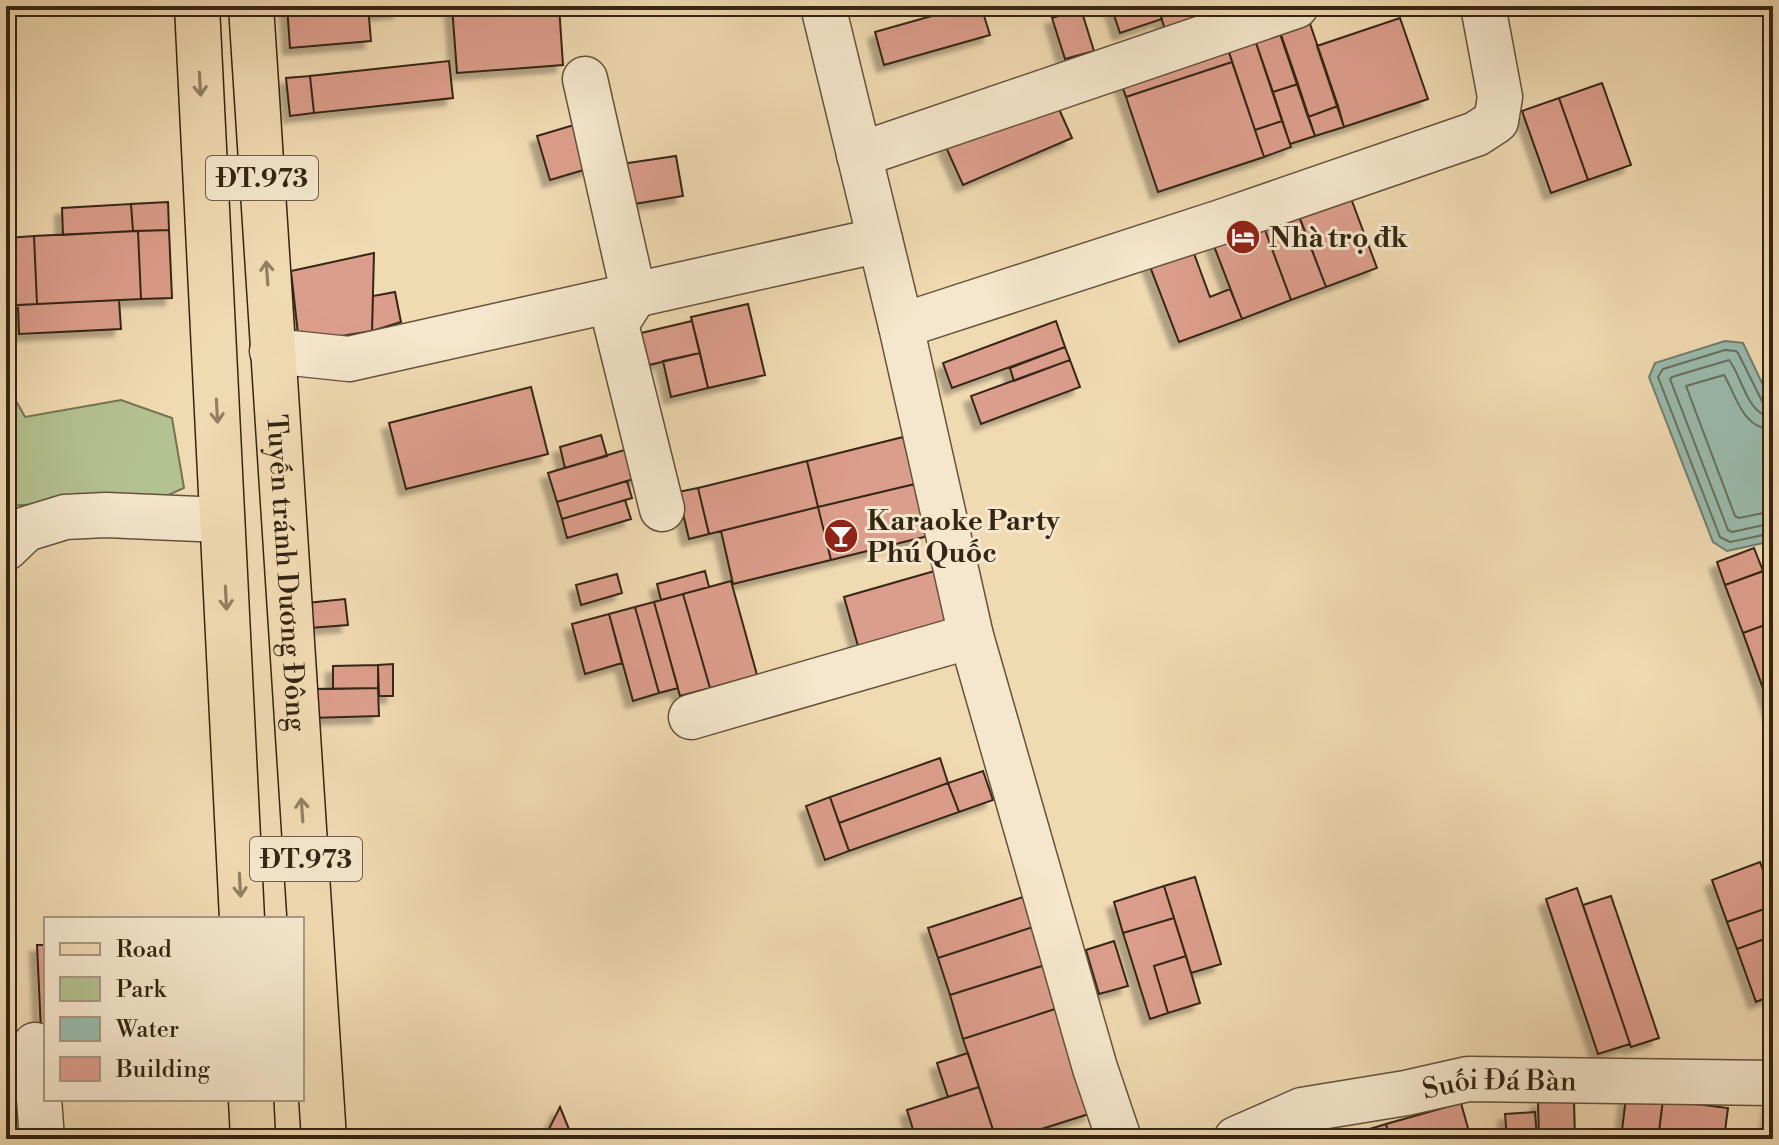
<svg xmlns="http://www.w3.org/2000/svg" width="1779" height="1145" font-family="'Libre Bodoni',serif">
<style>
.green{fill:#b4c190;stroke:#747352;stroke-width:2}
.water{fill:#9abbad;stroke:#727f6f;stroke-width:2}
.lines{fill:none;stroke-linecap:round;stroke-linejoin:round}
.shore{stroke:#687060;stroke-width:2}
.building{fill:#dc9e8c;stroke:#352513;stroke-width:2;filter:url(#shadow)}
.minor-casing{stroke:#64523b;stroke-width:47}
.major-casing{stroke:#352513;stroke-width:47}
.minor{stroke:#f5e7cd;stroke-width:44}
.major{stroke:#f0dab2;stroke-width:44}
.oneway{stroke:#928062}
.labels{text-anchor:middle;stroke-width:6;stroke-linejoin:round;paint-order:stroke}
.shield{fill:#f5e7cd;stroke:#6f5f4b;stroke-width:2}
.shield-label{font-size:26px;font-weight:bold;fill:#352513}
.poi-label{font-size:28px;font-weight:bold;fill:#352513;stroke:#f5e7cd;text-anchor:start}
.street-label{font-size:28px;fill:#352513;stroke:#f5e7cd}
</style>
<defs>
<filter id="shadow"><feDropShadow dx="-7" dy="7" stdDeviation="2" flood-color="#0004"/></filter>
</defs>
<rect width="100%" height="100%" fill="#f0dab2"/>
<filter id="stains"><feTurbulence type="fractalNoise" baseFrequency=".0025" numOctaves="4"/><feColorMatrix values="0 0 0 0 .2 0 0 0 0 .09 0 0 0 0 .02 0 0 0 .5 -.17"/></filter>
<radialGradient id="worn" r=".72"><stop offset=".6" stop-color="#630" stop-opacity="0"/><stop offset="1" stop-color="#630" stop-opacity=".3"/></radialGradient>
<path class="green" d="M6 383 25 417 121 400 172 418 184 488 164 497 6 506Z"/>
<path class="water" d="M1725 341 1743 343 1773 406V539L1768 542 1727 551 1713 542 1649 377 1655 363Z"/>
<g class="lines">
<path class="shore" d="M1773 407H1767L1763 403 1738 353 1736 351 1725 350 1663 369 1658 377 1720 537 1730 542 1773 533
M1773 417C1747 416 1743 378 1729 360L1672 377 1670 379 1728 530 1732 532 1773 523
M1773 430C1742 428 1737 397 1724 375L1686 386 1735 516 1739 518 1773 511"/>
</g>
<path class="building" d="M287 6H368L371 41 290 48Z
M368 6H400V11L369 14Z
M452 6H559L563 65 457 73Z
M967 6H981L990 35 884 65 875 32Z
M1111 6H1157L1162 19 1120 33Z
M1157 6H1189L1194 19 1165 29Z
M1189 6H1221L1222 9 1194 19Z
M1081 9 1094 51 1065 59 1052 18Z
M1305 9 1338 106 1308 117 1275 19Z
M1400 18 1428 99 1344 127 1317 46Z
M1278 26 1298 84 1273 92 1253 34Z
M1253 34 1282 121 1255 130 1226 43Z
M1224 37 1232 62 1126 97 1118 74Z
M449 61 453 98 314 113 310 76Z
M1232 62 1264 157 1158 192 1126 97Z
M310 76 314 113 290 116 286 78Z
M1602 83 1631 165 1588 180 1559 98Z
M1298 84 1315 136 1290 144 1273 92Z
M1054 98 1072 138 963 185 945 145Z
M1559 98 1588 180 1551 193 1522 111Z
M1338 106 1344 127 1315 136 1308 117Z
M1282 121 1291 147 1264 157 1255 130Z
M584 122 597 166 550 180 537 136Z
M676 156 683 196 628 205 621 164Z
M1346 185 1377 268 1326 287 1295 205Z
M1293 201 1326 287 1291 300 1259 214Z
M168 202 169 230 133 231 131 204Z
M131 204 133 231 63 235 62 208Z
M1259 214 1291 300 1242 319 1209 233Z
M169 230 172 298 141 299 138 231Z
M138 231 141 299 37 304 34 236Z
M34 236 37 304 6 306V238Z
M1189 240 1210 297 1230 289 1242 319 1179 342 1146 256Z
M374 253 372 331 299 343 291 271Z
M395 292 401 322 372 331 373 296Z
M119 300 121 329 19 334 18 305Z
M748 304 765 375 708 388 691 317Z
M692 321 700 353 649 365 641 333Z
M1056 321 1065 347 952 388 943 363Z
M1065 347 1070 360 1014 381 1010 368Z
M700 353 708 388 671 397 663 361Z
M1070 360 1080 387 981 424 971 396Z
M531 387 548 454 406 489 389 423Z
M601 435 607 456 565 468 560 447Z
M903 437 915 484 818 507 807 461Z
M631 448 640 477 557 502 548 473Z
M807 461 818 507 709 534 698 488Z
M627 481 632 498 562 519 557 502Z
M915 484 928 536 831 560 818 507Z
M698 488 709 534 689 539 678 492Z
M625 500 631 519 567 538 562 519Z
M818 507 831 560 733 584 721 531Z
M1754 548 1763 571 1725 585 1717 562Z
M1772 568 1773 622 1743 633 1725 585Z
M938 570 952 619 858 646 844 597Z
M705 571 709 587 661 600 657 584Z
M617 574 622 593 581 605 576 585Z
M731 581 757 675 710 688 683 594Z
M683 594 710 688 680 696 654 602Z
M345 599 348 625 310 628 307 603Z
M654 602 678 688 659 693 635 607Z
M635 607 659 693 633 701 609 614Z
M609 614 622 663 585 674 572 624Z
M1773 622V716L1743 633Z
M393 664V696H379L378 665Z
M378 665V688L333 689V666Z
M378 688 379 716 310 718V689Z
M940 758 948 783 839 823 830 797Z
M983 771 993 800 959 812 948 783Z
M948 783 959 812 849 851 839 823Z
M830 797 849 851 825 860 806 806Z
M1760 862 1773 897V906L1727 922 1712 880Z
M1195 877 1221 964 1191 973 1164 886Z
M1164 886 1174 918 1123 933 1114 902Z
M1577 888 1630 1044 1598 1054 1546 899Z
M1611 896 1659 1038 1631 1047 1583 905Z
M1023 897 1033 927 938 958 928 928Z
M1773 906V936L1737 949 1727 922Z
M1174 918 1186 956 1154 966 1168 1013 1150 1019 1123 933Z
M1033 927 1045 965 950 995 938 958Z
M1773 936V995L1756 1002 1737 949Z
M1114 941 1128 986 1099 994 1086 950Z
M37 945H46V1031H41Z
M1186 956 1200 1003 1168 1013 1154 966Z
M1045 965 1058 1008 963 1039 950 995Z
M1058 1008 1092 1113 1010 1139H996L963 1039Z
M968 1053 979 1087 948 1097 937 1063Z
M979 1087 996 1139H916L907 1110Z
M1626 1097 1663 1100 1658 1139H1621Z
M1574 1100 1575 1139H1539L1538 1101Z
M1663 1100 1728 1108 1724 1139H1658Z
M1770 1102H1773V1139H1766Z
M1461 1103 1471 1139H1390L1386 1124Z
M560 1107 573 1139H544Z
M1535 1112 1537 1139H1507L1505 1114Z
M1386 1124 1390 1139H1343V1137Z"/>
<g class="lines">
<g class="minor-casing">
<g id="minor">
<path d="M823 6 901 326 971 636 1095 1068 1119 1139"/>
<path d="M585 79 634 296 616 324 662 509"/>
<path d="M859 155 1296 6"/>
<path d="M901 326 1221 222 1476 134 1496 121 1500 97 1483 6"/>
<path d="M272 351 349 359 880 240"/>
<path d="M6 548 26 529 65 517 106 515 222 520"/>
<path d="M691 717 971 636"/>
<path d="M35 1045 42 1139"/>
<path id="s1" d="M1236 1139 1302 1110 1406 1093 1468 1079 1773 1083"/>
</g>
</g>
<g class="major-casing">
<g id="major">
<path d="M197 6 242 919"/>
<path id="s2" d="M251 6 324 1139"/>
<path d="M251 1099 253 1139"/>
</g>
</g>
<use href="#minor" class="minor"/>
<use href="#major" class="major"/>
</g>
<defs><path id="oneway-shaft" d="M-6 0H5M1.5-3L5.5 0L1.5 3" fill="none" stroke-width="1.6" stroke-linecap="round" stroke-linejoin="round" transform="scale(2)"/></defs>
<g class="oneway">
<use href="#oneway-shaft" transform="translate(200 84) rotate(87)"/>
<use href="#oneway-shaft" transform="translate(267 273) rotate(-94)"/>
<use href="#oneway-shaft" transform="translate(217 411) rotate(87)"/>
<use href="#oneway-shaft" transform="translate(226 598) rotate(87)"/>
<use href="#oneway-shaft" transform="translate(302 810) rotate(-94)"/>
<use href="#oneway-shaft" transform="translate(240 885) rotate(87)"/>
</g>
<defs>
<g id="hotel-disc" transform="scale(1.8)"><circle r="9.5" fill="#8f2418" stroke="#f5e7cd"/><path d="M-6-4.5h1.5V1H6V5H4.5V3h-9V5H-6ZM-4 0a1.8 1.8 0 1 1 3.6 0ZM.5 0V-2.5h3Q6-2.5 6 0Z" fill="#fff"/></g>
<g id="bar-disc" transform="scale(1.8)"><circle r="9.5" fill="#8f2418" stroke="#f5e7cd"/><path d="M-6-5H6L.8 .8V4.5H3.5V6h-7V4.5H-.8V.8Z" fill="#fff"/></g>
</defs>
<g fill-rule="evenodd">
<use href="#hotel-disc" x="1243" y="237"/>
<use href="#bar-disc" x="841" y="536"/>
</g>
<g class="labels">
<g class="shield">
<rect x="206" y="156" width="112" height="44" rx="6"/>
<rect x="250" y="837" width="112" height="44" rx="6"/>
</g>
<g class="shield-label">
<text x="262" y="187">ĐT.973</text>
<text x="306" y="868">ĐT.973</text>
</g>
<g class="poi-label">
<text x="1269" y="247">Nhà trọ đk</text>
<text x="867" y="530">Karaoke Party<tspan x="867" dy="32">Phú Quốc</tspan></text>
</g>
<g class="street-label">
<text dy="10" stroke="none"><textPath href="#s2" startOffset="568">Tuyến tránh Dương Đông</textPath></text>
<text dy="10" stroke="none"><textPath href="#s1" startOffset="272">Suối Đá Bàn</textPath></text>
</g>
</g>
<rect width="1779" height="1145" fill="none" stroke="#f0dab2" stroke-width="32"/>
<rect x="8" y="8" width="1763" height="1129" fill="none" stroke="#352513" stroke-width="4"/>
<rect x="16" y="16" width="1747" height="1113" fill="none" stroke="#352513" stroke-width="2"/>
<rect x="44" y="917" width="260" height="184" fill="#f5e7cd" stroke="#a89983" stroke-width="2"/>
<rect x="60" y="943" width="40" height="12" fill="#f0dab2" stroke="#a89983" stroke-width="2"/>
<text x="116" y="957" font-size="24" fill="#352513">Road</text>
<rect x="60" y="977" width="40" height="24" fill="#b4c190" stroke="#a89983" stroke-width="2"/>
<text x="116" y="997" font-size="24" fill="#352513">Park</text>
<rect x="60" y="1017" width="40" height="24" fill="#9abbad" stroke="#a89983" stroke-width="2"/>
<text x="116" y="1037" font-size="24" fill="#352513">Water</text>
<rect x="60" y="1057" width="40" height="24" fill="#dc9e8c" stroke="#a89983" stroke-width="2"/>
<text x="116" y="1077" font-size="24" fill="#352513">Building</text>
<rect width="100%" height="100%" filter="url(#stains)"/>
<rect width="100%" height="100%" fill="url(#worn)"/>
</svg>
